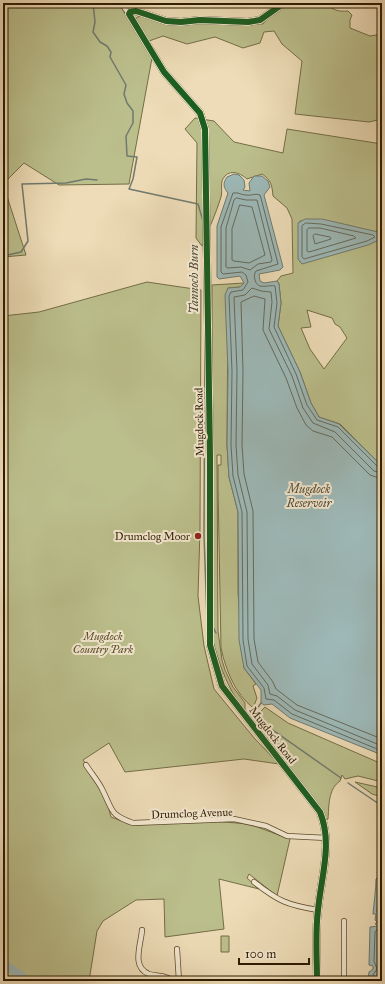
<svg xmlns="http://www.w3.org/2000/svg" width="385" height="984" font-family="'IM FELL Great Primer',serif">
<style>
.green{fill:#bbbf8c;stroke:#746d46;fill-rule:evenodd}
.water{fill:#9db9b8;stroke:#707a6e}
.lines{fill:none;stroke-linecap:round;stroke-linejoin:round}
.shore{stroke:#656a5c;stroke-width:1}
.stream{stroke:#707a6e;stroke-width:1.5}
.river{stroke:#9db9b8;stroke-width:8}
.street-casing{stroke:#5d4b2e;stroke-width:6}
.secondary-casing{stroke:#2d1b00;stroke-width:8}
.street{stroke:#f3e8d0;stroke-width:4.5}
.secondary{stroke:#f3e8d0;stroke-width:6}
.cycleway-casing{stroke:#f3e8d0;stroke-width:8}
.cycleway{stroke:#1b5e20;stroke-width:6}
.poi-dot{fill:#8f2418;stroke:#f3e8d0;stroke-width:1.5}
.labels{text-anchor:middle;stroke-width:4;stroke-linejoin:round;paint-order:stroke}
.street-label{font-size:11px;fill:#2d1b00;stroke:#f3e8d0}
.poi-label{font-size:11px;fill:#2d1b00;stroke:#f3e8d0;text-anchor:end}
.park-label{font-size:11px;font-style:italic;fill:#584c2a;stroke:#f3e8d0}
.water-label{font-size:12px;font-style:italic;fill:#4f4a37;stroke:#f3e8d0}
</style>
<rect width="100%" height="100%" fill="#eddcb7"/>
<filter id="stains"><feTurbulence type="fractalNoise" baseFrequency=".005" numOctaves="4"/><feColorMatrix values="0 0 0 0 .2 0 0 0 0 .09 0 0 0 0 .02 0 0 0 .5 -.17"/></filter>
<radialGradient id="worn" r=".72"><stop offset=".6" stop-color="#630" stop-opacity="0"/><stop offset="1" stop-color="#630" stop-opacity=".3"/></radialGradient>
<path class="green" d="M3 3H128L130 6 124 12 152 58 129 184 59 185 24 163 3 184 26 255 3 257Z
M291 3H326C332 10 339 12 348 11L352 15 350 20V28L370 36 382 34V119L369 122 295 114 302 61 282 44 274 31 264 32 260 43 243 48 215 37 187 44 163 36 149 41 139 28 136 20 137 17 143 16 162 23 201 22 263 24 267 19Z
M195 118 214 121 234 142 283 153 287 129 382 144V466L340 424 319 417 311 403 300 372 278 326 281 303 279 284 277 281 281 276 293 273 292 219 287 208 273 196C272 185 271 180 262 174L247 179C241 174 232 169 225 176 219 182 223 189 221 197 216 214 208 230 202 246L196 238 197 143 185 129ZM300 221H318L381 236 364 245 300 262ZM307 310 332 318 335 324 340 327 347 338 324 369 310 349 301 328 311 327Z
M147 282 201 290 200 529 198 596 204 646 214 689 255 739 279 764 244 759 125 772 109 743 83 760 102 784 111 817 133 825 213 821 249 824 290 839 277 896 249 874 247 878 259 889 219 879 224 929 165 937 164 899 136 900 103 921 97 931 89 981H13L3 971V316L39 312Z
M244 283 240 287 228 288 227 445 229 477 238 512V593L244 668 256 684 253 686 257 698 253 708C235 693 226 671 221 648L218 487V465H221V455H217L218 631 222 660 225 670 233 687 245 703V712C229 690 220 668 213 641L212 285Z
M265 707 288 723 382 764V782L358 776 345 779 342 775 340 781C328 789 329 806 328 819L325 822 253 719Z
M355 782 382 788V797L372 794Z
M221 936H229V952H221Z"/>
<path class="water" d="M234 174 239 175 244 180 245 187 243 190 250 191 249 183 254 176H262L268 181 270 187 264 195 283 267 280 270 259 274 260 281 264 283 277 281 279 284 281 303 278 326 300 372 311 403 319 417 339 424 382 466V755L290 718 272 704 264 705 261 703V690L244 668 239 640 238 512 229 477 227 445 228 371 225 295 228 288 240 287 244 283 240 276 219 279 217 277V226L228 193C224 188 222 184 227 177Z
M305 219H322L378 232 381 236 377 241 368 245 302 264 298 259V223Z
M382 864V981H368L369 972 373 969V966L369 965 370 927 379 926 375 924 377 922 375 920 376 914H373C374 902 376 889 376 879L379 876 377 872H379L380 869H382L379 865Z"/>
<g class="lines">
<path class="shore" d="M237 198 246 200H257L272 260 271 262 258 264 250 270 241 267 228 268 226 267V228L234 200Z
M240 205 252 207 265 255 249 263 234 261 232 260V229Z
M306 223 321 224 373 235 375 237 367 241 304 259 302 257V226Z
M309 228H320L354 236 356 238 309 252 307 251V230Z
M315 234 330 237 331 239 315 244 313 236Z
M382 468 378 467 338 427 317 420 307 405 296 374 274 327 277 303 275 286C269 284 258 291 255 280 254 276 254 274 256 271L278 264 262 202 260 195C254 193 252 196 246 195 241 195 239 192 233 193L221 227V272L223 274 242 272 246 275 248 282 243 290 231 292 229 296 232 371 231 445 233 476 242 512 243 640 247 666 264 688 266 699 274 700 292 714 382 751
M382 473 374 471 335 432 313 423 303 408 292 376 269 329 272 302 271 292 261 291 252 288 245 295 234 297 237 371 236 445 238 475 247 512 248 639 252 664 268 685 270 694 277 696 295 710 382 746
M382 479 370 475 332 437 313 431 306 425 297 408 286 378 263 330 265 299 254 296 241 302 243 371 242 445 244 474 253 511 254 639 258 662 273 682 276 689 297 705 382 739
M372 981 373 975 377 969 374 961 375 932 380 926 377 910 382 879
M377 981 382 969 379 959 380 936 382 933"/>
<path class="stream" d="M93 3 95 22 93 32 100 42 107 46 111 52 110 57 126 85 124 94 127 103 133 111V123L126 136 127 156 137 157 133 179 129 189 198 204 203 221 205 307
M3 256 21 252 28 241 22 184 66 183 86 179 97 180
M205 317 204 535 207 619
M213 627 216 633
M250 714 341 778
M252 716 261 703
M348 783 382 806"/>
<path class="river" d="M3 964 21 975 25 981"/>
<g class="street-casing">
<path id="street" d="M121 3 129 14
M86 765C91 773 99 782 103 791 113 811 110 815 133 823L234 819 266 826 287 836 327 838
M254 882C278 901 287 905 318 910
M142 930C141 945 131 967 149 974 155 976 161 975 168 978V981
M177 949 179 981
M344 981V921"/>
</g>
<g class="secondary-casing">
<path id="secondary" d="M284 3 260 20 248 22 200 20 181 22 166 21 136 11 130 12 129 14 164 72 200 113 205 129 210 457V645L222 686 320 812C333 844 321 877 318 910 315 933 317 957 317 981"/>
</g>
<use href="#street" class="street"/>
<use href="#secondary" class="secondary"/>
<g class="cycleway-casing">
<path id="cycleway" d="M284 3 260 20 248 22 200 20 181 22 166 21 136 11 130 12 129 14 164 72 200 113 205 129 210 457V645L222 686 320 812C333 844 321 877 318 910 315 933 317 957 317 981"/>
</g>
<use href="#cycleway" class="cycleway"/>
</g>
<circle class="poi-dot" cx="198" cy="536" r="4"/>
<g class="labels">
<g class="street-label">
<text transform="translate(199 422) rotate(-91)" y="4">Mugdock Road</text>
<text transform="translate(273 735) rotate(52)" y="4">Mugdock Road</text>
<text transform="translate(192 813) rotate(-2)" y="4">Drumclog Avenue</text>
</g>
<g class="poi-label">
<text x="190" y="540">Drumclog Moor</text>
</g>
<g class="park-label">
<text x="103" y="640">Mugdock<tspan x="103" dy="13">Country Park</tspan></text>
</g>
<g class="water-label">
<text transform="translate(194 279) rotate(-90)" y="4">Tannoch Burn</text>
<text x="309" y="493">Mugdock<tspan x="309" dy="14">Reservoir</tspan></text>
</g>
</g>
<rect width="385" height="984" fill="none" stroke="#eddcb7" stroke-width="16"/>
<rect x="4" y="4" width="377" height="976" fill="none" stroke="#2d1b00" stroke-width="2"/>
<rect x="8" y="8" width="369" height="968" fill="none" stroke="#2d1b00"/>
<path d="M239 958v6h70v-6" fill="none" stroke="#2d1b00" stroke-width="2"/>
<text x="245" y="958" font-size="12" fill="#2d1b00" stroke="#f3e8d0" stroke-width="3" paint-order="stroke">100 m</text>
<rect width="100%" height="100%" filter="url(#stains)"/>
<rect width="100%" height="100%" fill="url(#worn)"/>
</svg>
